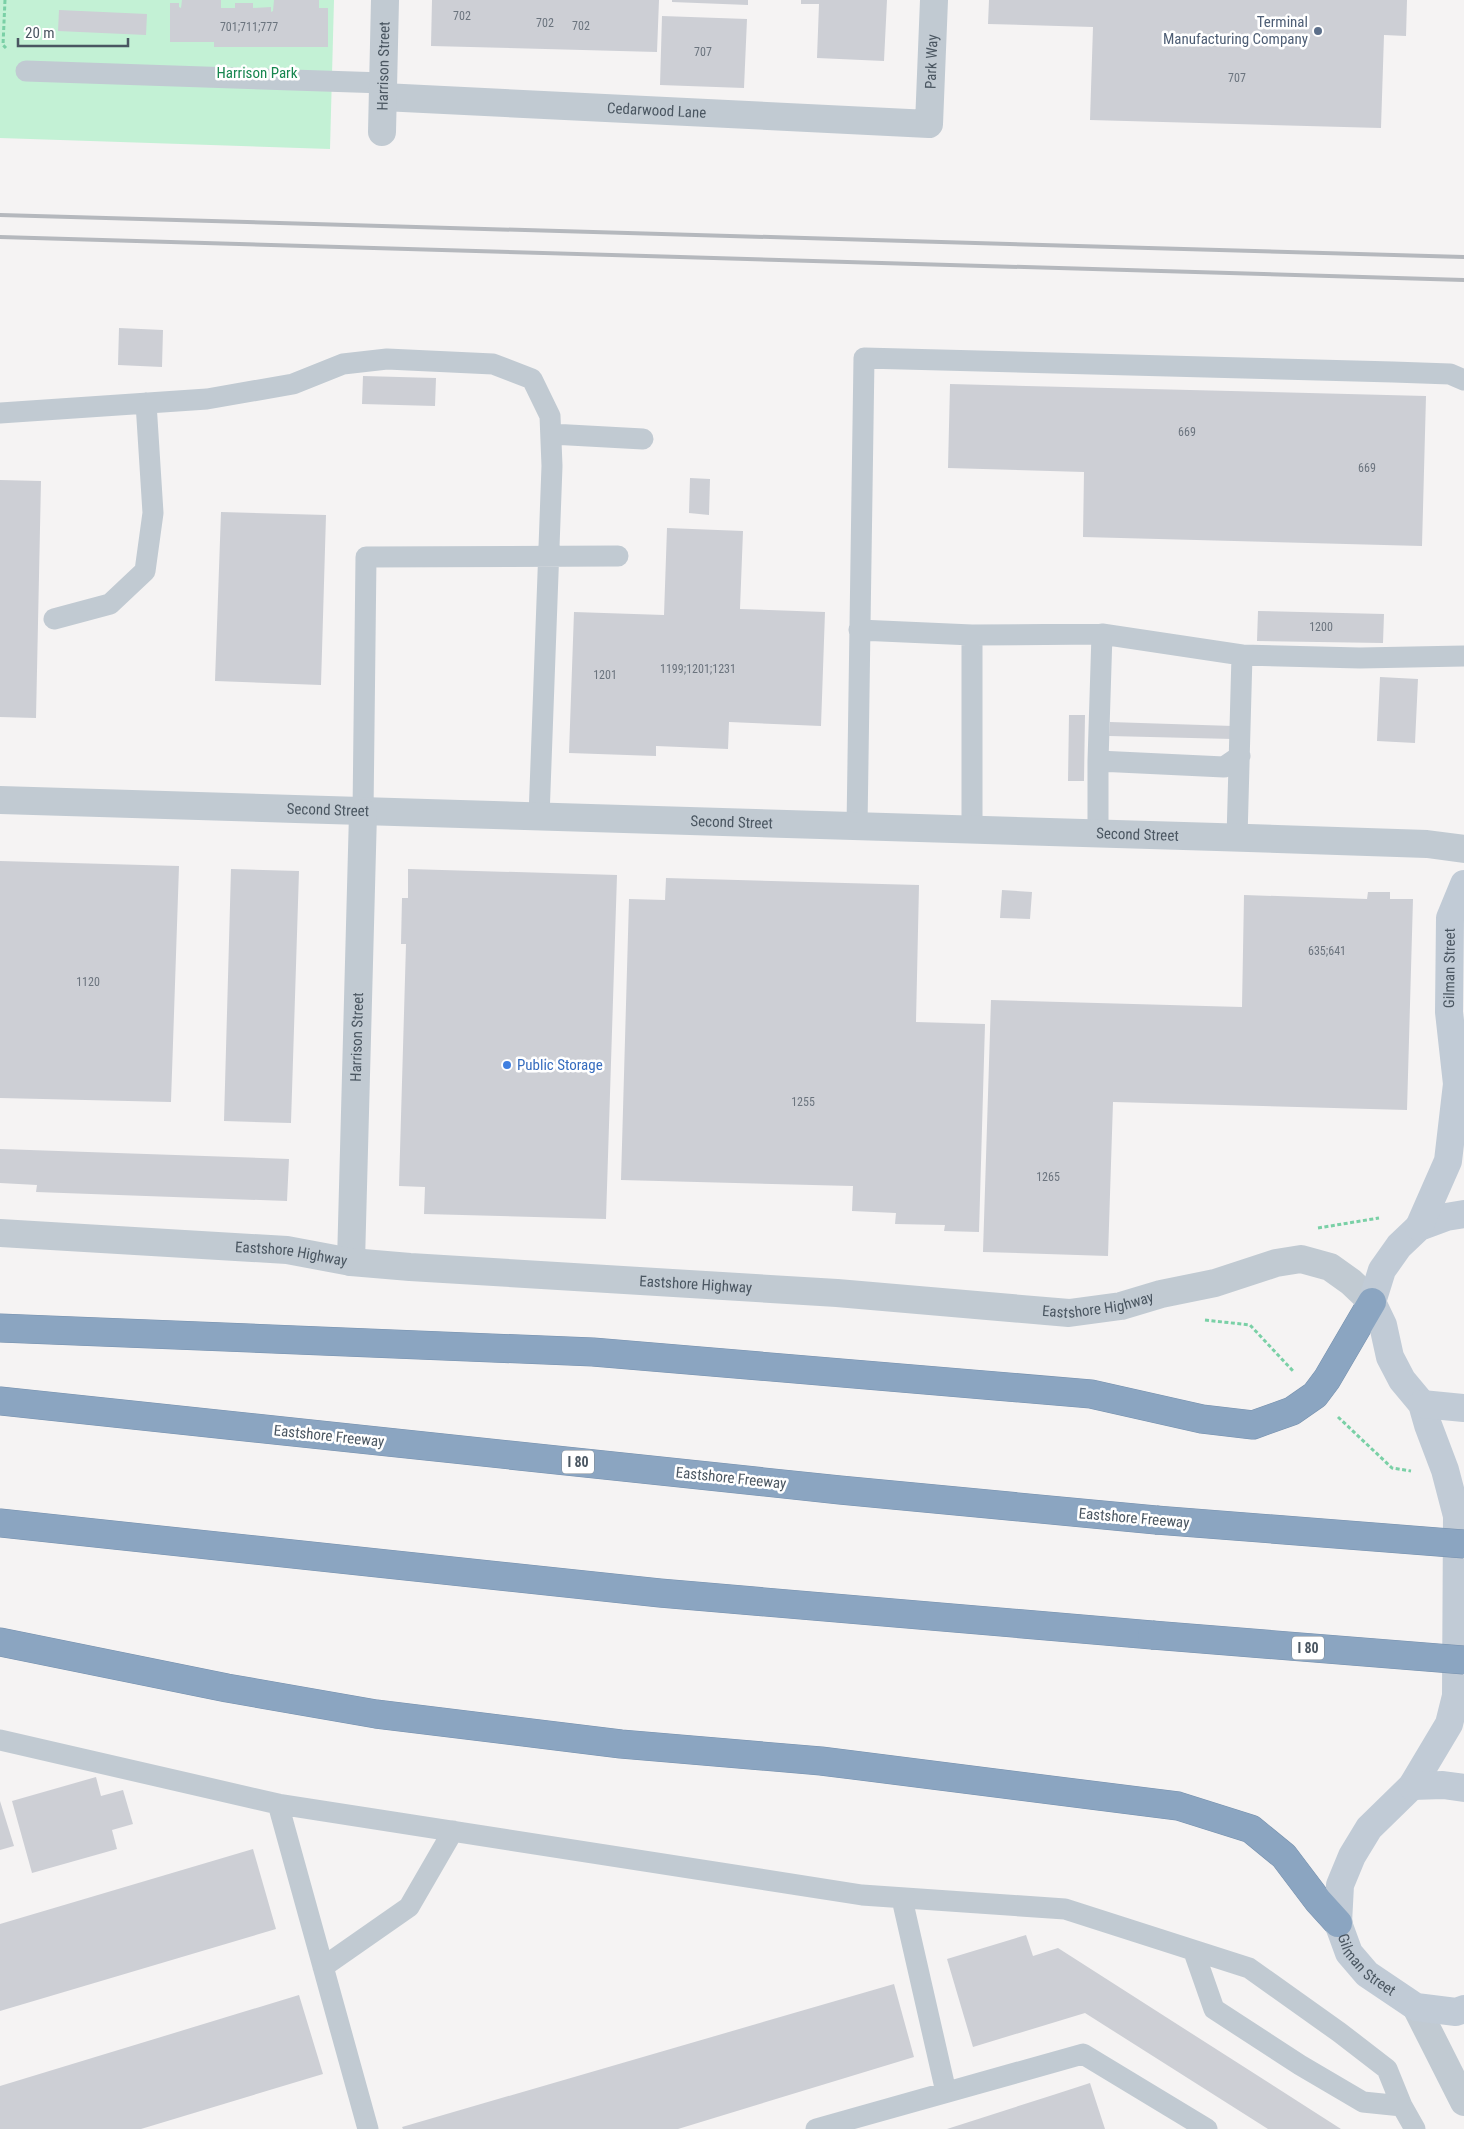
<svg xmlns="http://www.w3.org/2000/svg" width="1464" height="2129" font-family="'Roboto Condensed',sans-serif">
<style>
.green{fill:#c3f1d5}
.building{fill:#cdcfd5}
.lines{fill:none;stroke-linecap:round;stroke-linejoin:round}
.motorway-casing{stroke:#7690ad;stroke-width:29}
.path{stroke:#7ad0a6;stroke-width:3;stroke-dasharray:4 2.5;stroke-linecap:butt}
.service{stroke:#c1cad2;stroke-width:21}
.minor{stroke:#c1cad2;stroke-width:28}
.tertiary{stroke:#c1cad2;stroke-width:28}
.secondary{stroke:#c1cbd6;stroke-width:28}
.motorway{stroke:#8ba5c1;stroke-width:28}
.rail{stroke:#b5b8bd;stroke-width:4}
.motorway-bridge-casing{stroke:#7690ad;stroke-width:29;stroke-linecap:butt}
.motorway-bridge{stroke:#8ba5c1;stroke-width:28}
.service-dot{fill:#5c6f8a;stroke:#fff;stroke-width:2}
.shop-dot{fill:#3f7fe0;stroke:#fff;stroke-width:2}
.labels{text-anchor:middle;stroke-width:5;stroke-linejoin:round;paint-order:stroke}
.number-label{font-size:12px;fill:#6b747e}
.shield{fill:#fff;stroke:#808990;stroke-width:1}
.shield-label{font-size:14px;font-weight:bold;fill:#4a5661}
.service-label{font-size:15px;fill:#4e5e75;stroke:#fff;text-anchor:end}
.street-label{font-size:15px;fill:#4a5661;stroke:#fff}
.park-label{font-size:15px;fill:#17864f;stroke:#fff}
.shop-label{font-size:15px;fill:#366cbe;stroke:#fff;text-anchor:start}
</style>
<rect width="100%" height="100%" fill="#f5f3f3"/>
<path class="green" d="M0 0H334L330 149 0 138Z"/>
<path class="building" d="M182 0H221V8H235V3H253V8L271 7V12L273 11 274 0H319V8H328V47H214V42H170V3H179V7L181 8Z
M432 0H659L657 52 431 46Z
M672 0H748V5L672 2Z
M801 0H887L884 61 817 58 819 4H801Z
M989 0H1407L1406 36 1384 35 1381 128 1090 120 1093 27 988 24Z
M59 10 147 14 146 35 58 31Z
M662 16 747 19 744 88 660 85Z
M119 328 163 330 162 367 118 365Z
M363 376 436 378 435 406 362 404Z
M950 384 1426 396 1422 546 1083 537 1084 472 948 468Z
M690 478 710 479 709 515 689 513Z
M0 480 41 481 36 718 0 717Z
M221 512 326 515 321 685 215 681Z
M667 528 743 531 740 609 825 612 821 726 729 722 728 749 656 746V756L569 753 574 612 664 615Z
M1258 611 1384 614 1383 643 1257 641Z
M1380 677 1418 679 1415 743 1377 741Z
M1069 715H1085L1084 781H1068Z
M1110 722 1233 726V739L1109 736Z
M0 861 179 866 171 1102 0 1098Z
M231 869 299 871 291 1123 224 1121Z
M408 869 617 875 606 1219 424 1214 425 1187 399 1186 406 944H401L402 898H408Z
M666 878 919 885 916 1022 985 1024 979 1232 944 1231 945 1225 895 1224 896 1213 852 1211 853 1186 621 1180 629 899 665 900Z
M1002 890 1032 892 1030 919 1000 918Z
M1368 892H1390V899H1413L1407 1110 1113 1102 1108 1256 983 1252 991 1000 1242 1007 1244 895 1367 899Z
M0 1149 289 1159 287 1201 36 1192 37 1185 0 1183Z
M96 1777 101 1796 123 1790 133 1824 112 1830 117 1849 32 1873 12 1801Z
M0 1801 14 1846 0 1850Z
M253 1849 276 1929 0 2011V1924Z
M1026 1935 1033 1956 1058 1948 1341 2129H1268L1085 2013 973 2047 947 1959Z
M894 1984 914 2057 678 2129H403L402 2127Z
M299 1995 323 2074 141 2129H0V2086Z
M1090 2083 1105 2129H947L1053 2095Z"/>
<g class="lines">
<g class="motorway-casing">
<path id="motorway" d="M0 1328 593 1352 1091 1394 1202 1419 1253 1425 1292 1411 1315 1395 1327 1379 1372 1302
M0 1401 840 1490 1156 1520
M0 1523 660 1593 1152 1635
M0 1642 227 1688 376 1714 621 1744 821 1761 1178 1806 1251 1829 1284 1856 1318 1901 1338 1923"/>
</g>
<path class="path" d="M5 0 3 45 6 48
M1318 1228 1379 1218
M1205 1320 1250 1325 1293 1371
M1338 1417 1392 1468 1411 1471"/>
<path class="service" d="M26 71 384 83
M0 413 207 399 293 384 343 364 387 359 493 364 532 379 550 416 552 466 539 817
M551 434 643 439
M54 619 110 604 145 571 153 513 146 403
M859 630 972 635V830
M1102 634 1242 655
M972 635 1102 634 1098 761
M363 813 366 557 618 556
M857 827 864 358 1393 372 1450 374 1464 380
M1098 834V761L1224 767 1240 756
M1237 838 1242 655 1360 658 1464 656
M0 1740 278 1804 862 1895 1065 1909 1249 1968 1339 2032 1387 2069 1402 2106 1415 2129
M278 1804 368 2129
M902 1899 946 2092
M1194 1952 1214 2009 1300 2065 1363 2102 1402 2106
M323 1967 409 1907 453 1831
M816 2129 1083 2054 1207 2129"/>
<g class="minor">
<path id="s1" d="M383 97 929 124 934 0"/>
<path id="s2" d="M382 132 385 0"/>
<path id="s3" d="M0 800 1217 837 1427 844 1464 849"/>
<path id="s4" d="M351 1262 363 813"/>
<path d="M1416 2007 1464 2102"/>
</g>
<path class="tertiary" id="s5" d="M0 1233 287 1250 351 1262 410 1267 837 1293 1069 1313 1121 1306 1161 1294 1215 1283 1276 1263 1301 1259 1330 1267 1351 1282 1372 1302"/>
<g class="secondary">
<path id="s6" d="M1464 1214 1446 1217 1419 1227 1399 1246 1382 1270 1372 1302 1383 1325 1390 1357 1402 1380 1422 1404 1428 1425 1445 1470 1457 1516 1456 1696 1449 1724 1412 1786 1369 1828 1352 1856 1340 1885 1338 1923 1349 1953 1367 1974 1416 2007 1456 2012 1464 2009"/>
<path id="s7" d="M1419 1227 1448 1161 1457 1084 1449 1012 1450 918 1464 884"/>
<path d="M1422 1404 1464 1408"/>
<path d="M1412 1786 1443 1785 1464 1788"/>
</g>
<use href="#motorway" class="motorway"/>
<path class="rail" d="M0 215 1464 257
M0 237 1464 280"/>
<g class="motorway-bridge-casing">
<path id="motorway-bridge" d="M1156 1520 1464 1544
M1152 1635 1464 1660"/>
</g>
<use href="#motorway-bridge" class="motorway-bridge"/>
</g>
<circle class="service-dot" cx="1318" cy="31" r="5"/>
<circle class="shop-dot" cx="507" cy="1065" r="5"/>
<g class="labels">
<g class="number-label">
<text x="462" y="20">702</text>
<text x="545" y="27">702</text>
<text x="581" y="30">702</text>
<text x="249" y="31">701;711;777</text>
<text x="703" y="56">707</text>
<text x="1237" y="82">707</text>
<text x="1187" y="436">669</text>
<text x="1367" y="472">669</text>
<text x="1321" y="631">1200</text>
<text x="698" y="673">1199;1201;1231</text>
<text x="605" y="679">1201</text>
<text x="1327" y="955">635;641</text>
<text x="88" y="986">1120</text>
<text x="803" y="1106">1255</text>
<text x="1048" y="1181">1265</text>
</g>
<g class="shield">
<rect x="562" y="1450.5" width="32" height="23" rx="4"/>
<rect x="1292" y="1636.5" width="32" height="23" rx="4"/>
</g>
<g class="shield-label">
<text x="578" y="1467">I 80</text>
<text x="1308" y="1653">I 80</text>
</g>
<g class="service-label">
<text x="1308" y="27">Terminal<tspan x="1308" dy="17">Manufacturing Company</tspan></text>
</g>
<g class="street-label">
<text dy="5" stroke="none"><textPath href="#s1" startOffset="609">Park Way</textPath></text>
<text dy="5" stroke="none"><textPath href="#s2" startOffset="66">Harrison Street</textPath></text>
<text dy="5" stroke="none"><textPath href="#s1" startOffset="274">Cedarwood Lane</textPath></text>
<text dy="5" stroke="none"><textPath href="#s3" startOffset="328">Second Street</textPath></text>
<text dy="5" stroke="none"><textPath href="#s3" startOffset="732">Second Street</textPath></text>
<text dy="5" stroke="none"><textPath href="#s3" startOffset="1138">Second Street</textPath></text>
<text dy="5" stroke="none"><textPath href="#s7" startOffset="266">Gilman Street</textPath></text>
<text dy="5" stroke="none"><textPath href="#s4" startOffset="225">Harrison Street</textPath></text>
<text dy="5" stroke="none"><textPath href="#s5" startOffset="292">Eastshore Highway</textPath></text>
<text dy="5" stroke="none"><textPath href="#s5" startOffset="698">Eastshore Highway</textPath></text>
<text dy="5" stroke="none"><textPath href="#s5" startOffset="1102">Eastshore Highway</textPath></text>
<text transform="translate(329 1436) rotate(6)" y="5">Eastshore Freeway</text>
<text transform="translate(731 1478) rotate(6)" y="5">Eastshore Freeway</text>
<text transform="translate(1134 1518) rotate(5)" y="5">Eastshore Freeway</text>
<text dy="5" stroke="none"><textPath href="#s6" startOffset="866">Gilman Street</textPath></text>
</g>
<g class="park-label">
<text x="257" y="78">Harrison Park</text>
</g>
<g class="shop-label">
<text x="517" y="1070">Public Storage</text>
</g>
</g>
<path d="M18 38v8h110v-8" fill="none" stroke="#4a5661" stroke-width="2.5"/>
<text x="25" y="38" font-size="15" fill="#4a5661" stroke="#ffffff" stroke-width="4" paint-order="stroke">20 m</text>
</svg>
